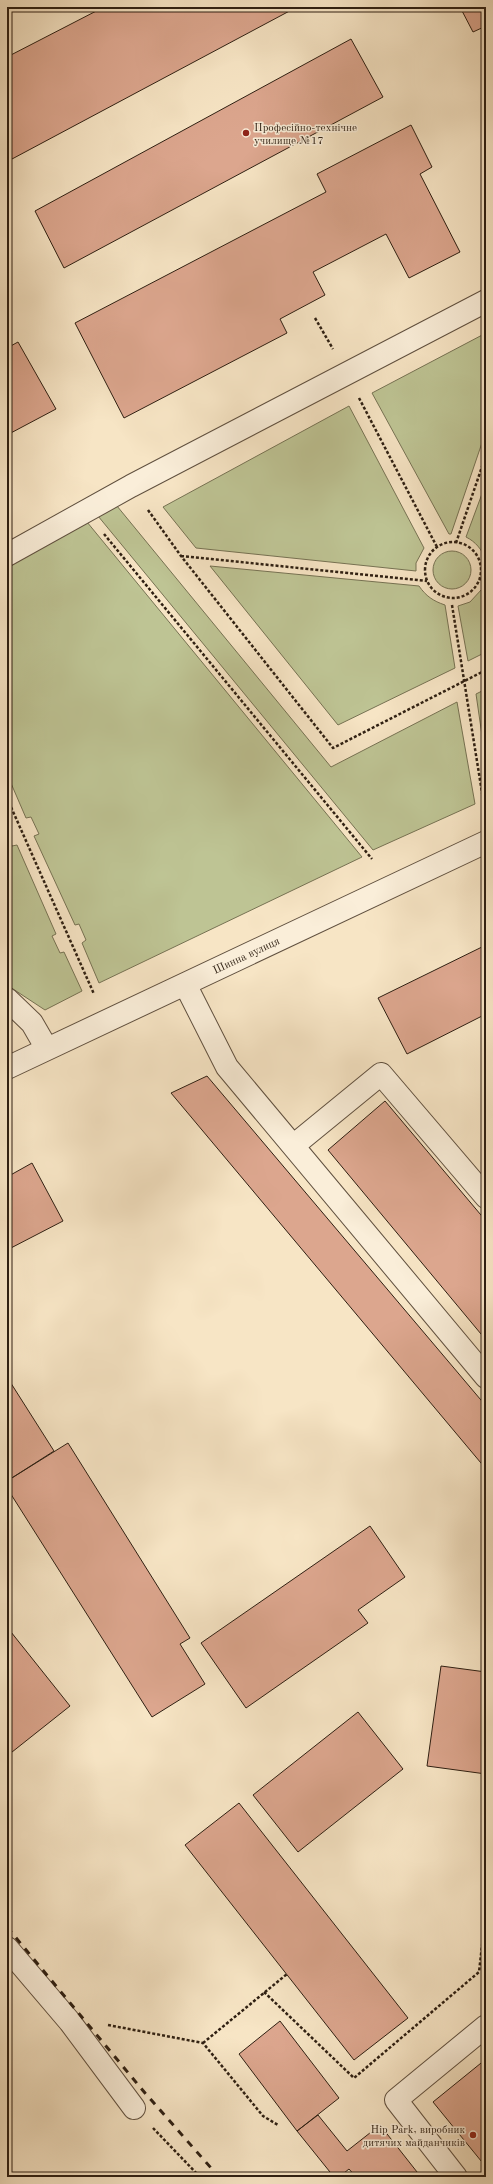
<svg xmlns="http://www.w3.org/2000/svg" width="493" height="2184" font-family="'Old Standard TT',serif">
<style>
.green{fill:#bec494;stroke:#767253}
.building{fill:#dca68e;stroke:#2e1f12}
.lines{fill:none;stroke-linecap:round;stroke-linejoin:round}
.minor-casing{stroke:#60503f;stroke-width:24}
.path{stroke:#2e1f12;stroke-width:2.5;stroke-dasharray:3 2;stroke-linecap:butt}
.minor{stroke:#faeed9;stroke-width:22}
.rail{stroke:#2e1f12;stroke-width:3;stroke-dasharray:7 7;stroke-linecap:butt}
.poi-dot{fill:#8f2418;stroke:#faeed9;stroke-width:1.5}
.labels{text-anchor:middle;stroke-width:3;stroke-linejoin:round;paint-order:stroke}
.poi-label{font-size:11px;fill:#2e1f12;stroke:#faeed9;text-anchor:start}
.street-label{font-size:11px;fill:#2e1f12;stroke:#faeed9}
</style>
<rect width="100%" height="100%" fill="#f7e5c5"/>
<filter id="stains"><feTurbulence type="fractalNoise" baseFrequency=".005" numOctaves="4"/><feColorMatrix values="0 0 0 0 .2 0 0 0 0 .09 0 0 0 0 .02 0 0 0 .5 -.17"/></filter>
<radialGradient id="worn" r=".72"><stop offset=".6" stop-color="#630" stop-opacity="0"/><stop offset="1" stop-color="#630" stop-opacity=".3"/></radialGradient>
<path class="green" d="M486 333V431L451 534H449L372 393Z
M349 406 424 548 416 563V571L196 548 163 507Z
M486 483V559C481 549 476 542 466 537Z
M117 506 331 767 457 702 475 804 373 850 98 516Z
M87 522 362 857 99 983 82 943 86 940 79 924 75 925 34 836 39 834 31 817 26 818 7 774V565Z
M433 570a19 19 0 1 1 38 0a19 19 0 1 1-38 0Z
M210 566 419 586C426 596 433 601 445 605L455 668 338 725Z
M482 589H486V652L468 661 458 606 470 602Z
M486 689V763L476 694Z
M7 835 12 846 17 845 56 934 52 936 60 953 64 952 82 991 45 1010 7 985Z"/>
<path class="building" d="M104 7H297L12 159 7 150V57Z
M460 7H486V26L473 32Z
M351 39 383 97 64 268 35 211Z
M411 125 432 167 420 174 460 252 409 278 386 234 313 272 325 295 280 319 287 333 124 418 75 323 326 192 317 174Z
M18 342 56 409 7 435V348Z
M486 945V1014L407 1054 378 998Z
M207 1076 486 1406V1469L171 1093Z
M385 1101 486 1221V1340L328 1150Z
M32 1163 63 1221 7 1250V1177Z
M7 1377 54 1451 7 1481Z
M68 1443 190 1638 180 1644 205 1684 152 1717 7 1488V1481Z
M370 1526 405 1577 358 1610 368 1623 246 1708 201 1643Z
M7 1627 70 1706 7 1756Z
M441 1666 486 1672V1774L427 1766Z
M358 1712 403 1769 298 1852 253 1795Z
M239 1803 408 2018 354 2060 185 1845Z
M280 2021 339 2098 297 2131 239 2054Z
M486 2059V2167L433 2102Z
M318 2115 347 2151 380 2125 421 2177H356L349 2169 339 2177H334L297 2131Z"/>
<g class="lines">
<g class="minor-casing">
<path id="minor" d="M7 555 131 486 486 301
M185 984 227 1067 486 1377
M7 999 32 1023 47 1049
M7 1068 486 842
M293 1146 381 1074 486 1197
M7 1948 70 2022 134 2108
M456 2177 396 2100 486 2026"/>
</g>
<path class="path" d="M315 318 333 349
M359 398 437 547
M148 510 181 556 333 748 486 670
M104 534 372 859
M425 570a28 28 0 1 1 56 0a28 28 0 1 1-56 0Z
M456 543 486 455
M181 556 427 581
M479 579 486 580
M452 605 484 805
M7 798 94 994
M264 1992 354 2078 479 1972 486 1911
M108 2025 203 2043 263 2116 278 2125
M203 2043 287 1974
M153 2128 200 2177"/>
<use href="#minor" class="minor"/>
<path class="rail" d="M7 1927 145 2093 219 2177"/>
</g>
<g class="poi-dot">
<circle cx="246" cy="133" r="4"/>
<circle cx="473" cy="2135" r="4"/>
</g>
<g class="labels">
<g class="poi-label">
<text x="254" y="131">Професійно-технічне<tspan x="254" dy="13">училище №17</tspan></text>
<text x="465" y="2133" text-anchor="end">Hip Park, виробник<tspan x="465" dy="13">дитячих майданчиків</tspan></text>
</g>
<g class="street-label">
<text transform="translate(246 955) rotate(-25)" y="4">Шинна вулиця</text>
</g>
</g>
<rect width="493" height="2184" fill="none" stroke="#f7e5c5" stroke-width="24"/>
<rect x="8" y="8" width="477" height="2168" fill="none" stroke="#2e1f12" stroke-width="2"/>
<rect x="12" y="12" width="469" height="2160" fill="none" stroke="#2e1f12"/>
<rect width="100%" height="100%" filter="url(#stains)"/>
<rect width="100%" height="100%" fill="url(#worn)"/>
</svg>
